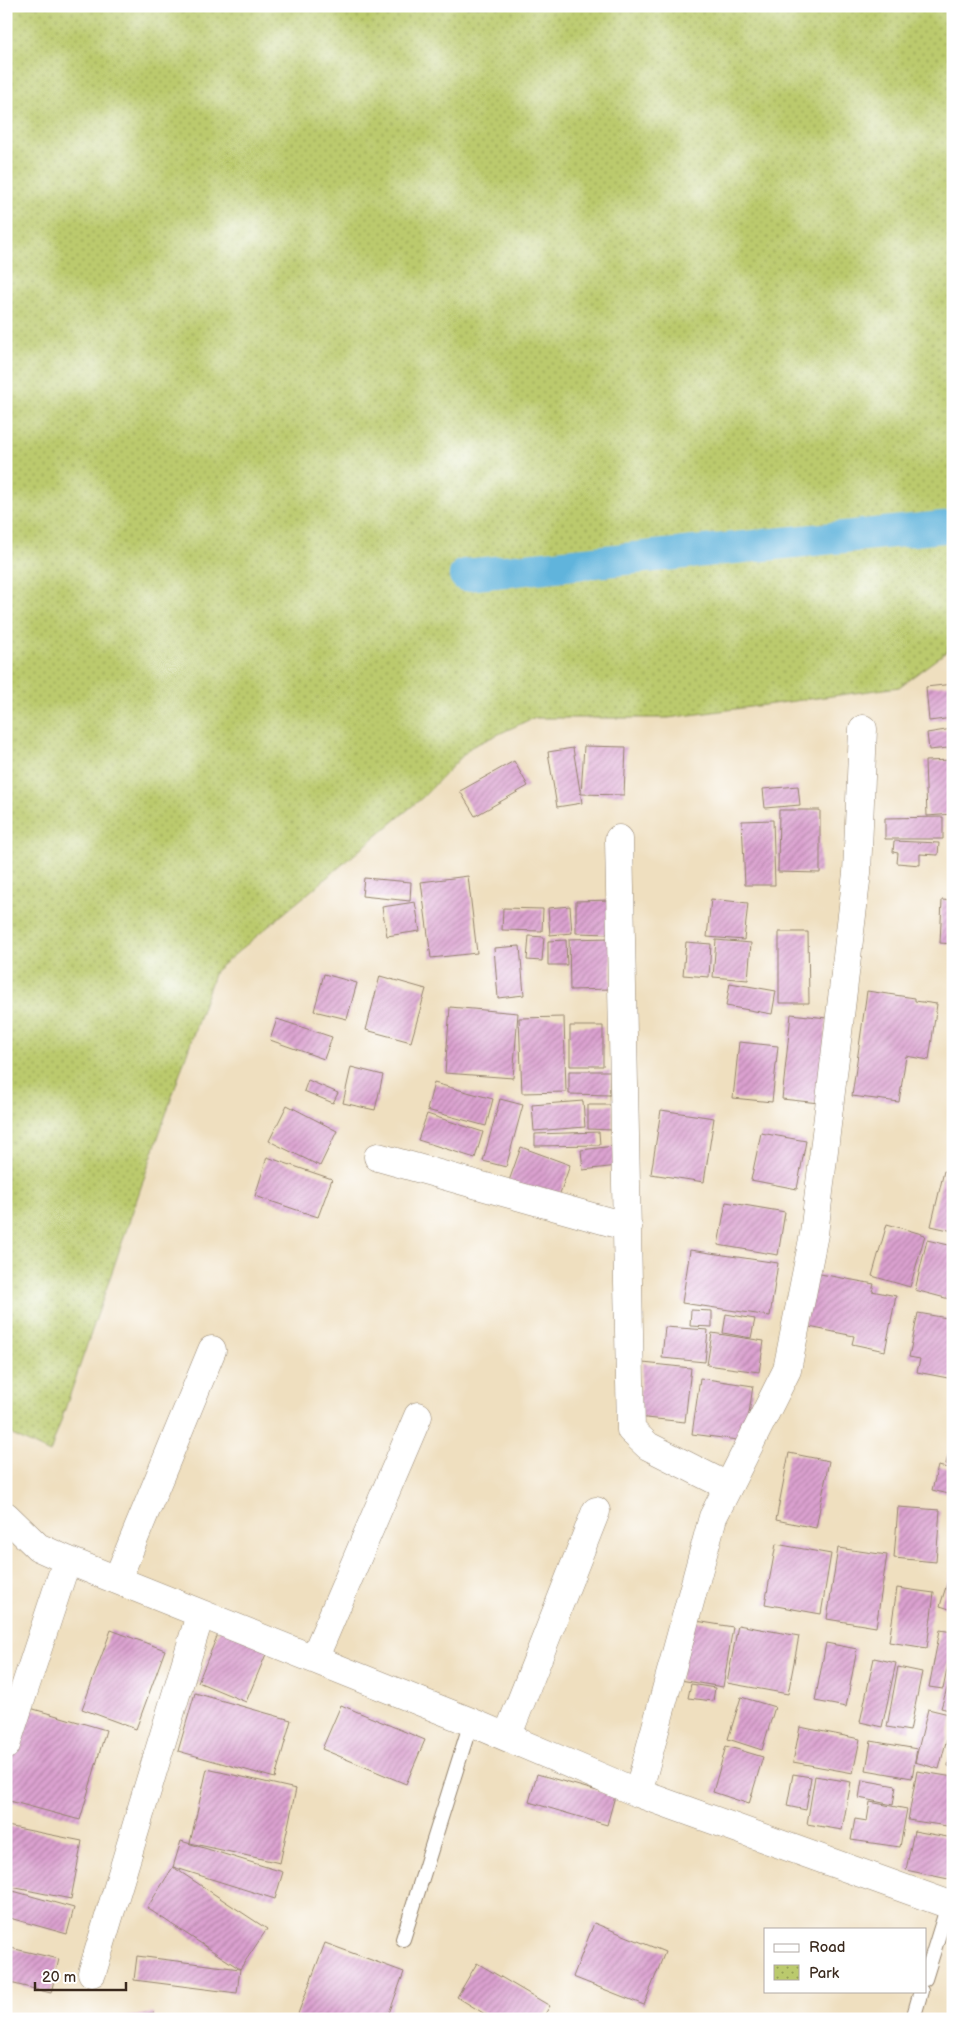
<svg xmlns="http://www.w3.org/2000/svg" width="959" height="2025" font-family="'Balsamiq Sans',sans-serif">
<style>
.park{fill:url(#park-dots);stroke:#7b7a46}
.lines{fill:none;stroke-linecap:round;stroke-linejoin:round}
.canal{stroke:#61b4dc;stroke-width:32}
.building{fill:url(#building-hatch)}
.service-casing{stroke:#95846e;stroke-width:16}
.minor-casing{stroke:#95846e;stroke-width:29}
.service{stroke:#fff;stroke-width:14}
.minor{stroke:#fff;stroke-width:28}
</style>
<defs>
<pattern id="park-dots" width="8" height="8" patternUnits="userSpaceOnUse" patternTransform="scale(1.25)"><rect width="8" height="8" fill="#bbca6d"/><path d="M2 2h.1M6 6h.1" fill="none" stroke="#99a459" stroke-width="1.8" stroke-linecap="round"/></pattern>
<pattern id="building-hatch" width="6" height="6" patternUnits="userSpaceOnUse" patternTransform="scale(1.25)"><rect width="6" height="6" fill="#dba1d0"/><path d="M-1 1l2-2M0 6l6-6M5 7l2-2" fill="none" stroke="#b383a8"/></pattern>
</defs>
<rect width="100%" height="100%" fill="#fff"/>
<filter id="ink" filterUnits="userSpaceOnUse"><feTurbulence type="fractalNoise" baseFrequency=".02" numOctaves="2"/><feDisplacementMap in="SourceGraphic" scale="10" xChannelSelector="R" yChannelSelector="G"/><feConvolveMatrix kernelMatrix="1 2 1 2 8 2 1 2 1" color-interpolation-filters="sRGB"/></filter>
<filter id="wash" filterUnits="userSpaceOnUse"><feTurbulence type="fractalNoise" baseFrequency=".0096" numOctaves="4" result="noise"/><feDisplacementMap in="SourceGraphic" scale="20" xChannelSelector="R" yChannelSelector="G"/><feGaussianBlur stdDeviation="1.12" result="paint"/><feColorMatrix in="noise" values="0 0 0 0 0 0 0 0 0 0 0 0 0 0 0 0 0 1.4 0 .05"/><feComposite in="paint" operator="in"/></filter>
<g filter="url(#wash)">
<rect width="100%" height="100%" fill="#efdfbf"/>
<path class="park" d="M6 6H953V644L946 652 899 687 668 718H533L471 747 423 797 215 971 50 1453 6 1432Z"/>
<g class="lines">
<path class="canal" d="M465 575 953 526"/>
</g>
<g id="blocks">
<path class="building" d="M953 684V718L929 721 926 687Z
M952 729 953 757H949L948 748 929 750 927 733Z
M584 746 626 747 624 795 581 794Z
M573 748 582 803 557 807 548 752Z
M953 760V814L927 816 925 761Z
M514 761 528 786 475 816 460 791Z
M798 786 800 805 765 808 763 789Z
M779 810H820V873L778 872Z
M943 817V839H885V818Z
M773 820 775 885H745L742 821Z
M894 841 939 843 938 855 920 854V865L897 863 898 853 893 852Z
M468 876 477 953 431 958 421 882Z
M364 878 411 882 410 901 362 896Z
M711 899 748 903 744 940 707 937Z
M611 900V934L576 933V901Z
M942 900 953 901V944L940 943Z
M415 902 420 931 387 936 382 907Z
M570 906 572 933 550 935 548 908Z
M503 908 543 909 542 931 502 930Z
M779 932H808L809 1003H779Z
M529 936 544 937 542 961 527 960Z
M611 938V989L570 990 569 939Z
M566 940 567 965H548V941Z
M716 940 751 943 748 980 713 977Z
M686 942 711 944 709 977 683 975Z
M520 946 524 995 498 998 494 948Z
M324 974 357 983 347 1019 314 1011Z
M380 976 426 989 411 1042 366 1030Z
M730 983 776 991 772 1014 726 1006Z
M867 991 915 998V1001L937 1004 929 1060 906 1056 899 1102 852 1096Z
M450 1007 518 1013 513 1078 445 1073Z
M791 1014 827 1018 819 1103 782 1099Z
M564 1017 566 1092 522 1093 519 1018Z
M277 1019 332 1037 324 1059 270 1040Z
M570 1026H603V1066H570Z
M739 1042 778 1046 772 1102 733 1098Z
M351 1067 383 1075 375 1110 343 1103Z
M569 1071H610V1095L569 1094Z
M308 1080 338 1093 333 1103 304 1091Z
M434 1083 493 1099 486 1126 427 1110Z
M500 1099 523 1105 506 1167 483 1161Z
M583 1101 585 1127 534 1131 532 1105Z
M287 1105 337 1131 320 1166 269 1141Z
M588 1105H613L612 1130 588 1129Z
M661 1110 714 1118 704 1182 651 1174Z
M427 1114 483 1132 475 1158 418 1140Z
M599 1132 600 1145 535 1146V1134Z
M761 1133 806 1141 797 1189 751 1180Z
M614 1146 617 1166 583 1170 581 1150Z
M521 1147 570 1165 558 1199 509 1181Z
M267 1157 332 1179 318 1217 255 1196Z
M944 1171 953 1173V1231L931 1226Z
M726 1202 785 1212 778 1255 718 1245Z
M887 1224 925 1235 910 1287 872 1276Z
M927 1240 953 1246V1300L915 1290Z
M690 1250 778 1263 770 1316 682 1303Z
M815 1273 874 1284 872 1291 896 1296 885 1351 852 1344 854 1336 804 1326Z
M691 1310 712 1311V1327L690 1326Z
M918 1313 953 1319V1379L917 1372 920 1359 909 1357Z
M726 1314 755 1319 751 1338 723 1333Z
M665 1327 708 1330 705 1362 662 1358Z
M712 1333 764 1341 759 1372 707 1365Z
M643 1363 691 1368 685 1422 637 1417Z
M700 1378 753 1386 745 1441 692 1434Z
M951 1444H953V1466L946 1464Z
M789 1453 829 1461 816 1528 776 1520Z
M938 1466 953 1469V1495L932 1490Z
M898 1507 940 1510 936 1562 894 1558Z
M776 1544 831 1554 821 1614 765 1604Z
M838 1548 887 1555 876 1627 827 1619Z
M953 1564V1610L940 1606Z
M897 1588 934 1593 927 1648 889 1642Z
M690 1620 733 1627 723 1687 680 1680Z
M738 1625 799 1636 788 1694 727 1683Z
M221 1627 269 1647 246 1702 198 1682Z
M111 1630 165 1650 136 1729 82 1709Z
M940 1630 953 1632V1641L943 1689 929 1687Z
M826 1643 857 1649 846 1707 815 1701Z
M874 1658 896 1663 882 1727 860 1722Z
M898 1667 922 1672 910 1731 887 1727Z
M953 1669V1711L941 1708Z
M691 1684 715 1688 713 1701 688 1698Z
M195 1693 291 1720 275 1778 178 1751Z
M741 1697 775 1707 762 1750 728 1739Z
M341 1705 425 1740 406 1784 322 1749Z
M23 1706 106 1730 80 1820 6 1800V1762Z
M928 1709 953 1715 939 1769 915 1762Z
M800 1727 860 1739 853 1773 793 1762Z
M871 1741 917 1749 912 1778 866 1770Z
M952 1744H953V1767L948 1766Z
M726 1746 763 1757 749 1804 713 1792Z
M207 1769 296 1789 280 1863 190 1843Z
M917 1771 953 1777V1791L947 1826 908 1820Z
M537 1774 615 1796 607 1825 529 1802Z
M793 1774 811 1777 806 1810 787 1806Z
M815 1776 851 1782 842 1830 807 1824Z
M862 1780 896 1786 893 1805 859 1798Z
M870 1802 907 1809 900 1847 851 1840 855 1819 867 1821Z
M7 1826 82 1841 71 1899 6 1886Z
M914 1831 953 1838V1880L906 1870Z
M181 1841 283 1872 275 1899 173 1867Z
M173 1867 267 1929 240 1969 147 1908Z
M6 1889 74 1908 67 1934 6 1917Z
M594 1923 665 1952 644 2005 573 1977Z
M325 1943 404 1972 387 2019H296Z
M6 1947 59 1959 51 1993 6 1982Z
M137 1956 240 1969 237 1993 134 1980Z
M477 1963 550 2006 542 2019H493L457 1997Z
M154 2013 155 2019H118V2018Z"/>
</g>
</g>
<g filter="url(#ink)">
<use href="#blocks" fill-opacity="0" stroke="#95846e" stroke-width="1"/>
<g class="lines">
<g class="service-casing">
<path id="service" d="M403 1939 471 1722
M925 1979 948 1905
M913 2019 921 1991"/>
</g>
<g class="minor-casing">
<path id="minor" d="M619 839 631 1430 648 1446 727 1486
M378 1157 628 1227
M6 1516 38 1547 67 1560 471 1722 638 1793 953 1906
M117 1580 212 1350
M314 1659 418 1416
M507 1737 596 1511
M6 1745 67 1560
M638 1793 713 1517 787 1370 814 1234 857 873 863 729
M92 1973 200 1615"/>
</g>
<use href="#service" class="service"/>
<use href="#minor" class="minor"/>
</g>
</g>
<rect width="959" height="2025" fill="none" stroke="#fff" stroke-width="25"/>
<rect x="764" y="1928" width="162" height="65" fill="#ffffff" stroke="#b1aaa5"/>
<rect x="774" y="1944" width="25" height="8" fill="#ffffff" stroke="#b1aaa5"/>
<text x="809" y="1952" font-size="15" fill="#3b2a1e">Road</text>
<rect x="774" y="1965" width="25" height="15" fill="url(#park-dots)" stroke="#b1aaa5"/>
<text x="809" y="1978" font-size="15" fill="#3b2a1e">Park</text>
<path d="M35 1982v8h91v-8" fill="none" stroke="#3b2a1e" stroke-width="2.5"/>
<text x="42" y="1982" font-size="15" fill="#3b2a1e" stroke="#ffffff" stroke-width="4" paint-order="stroke">20 m</text>
</svg>
